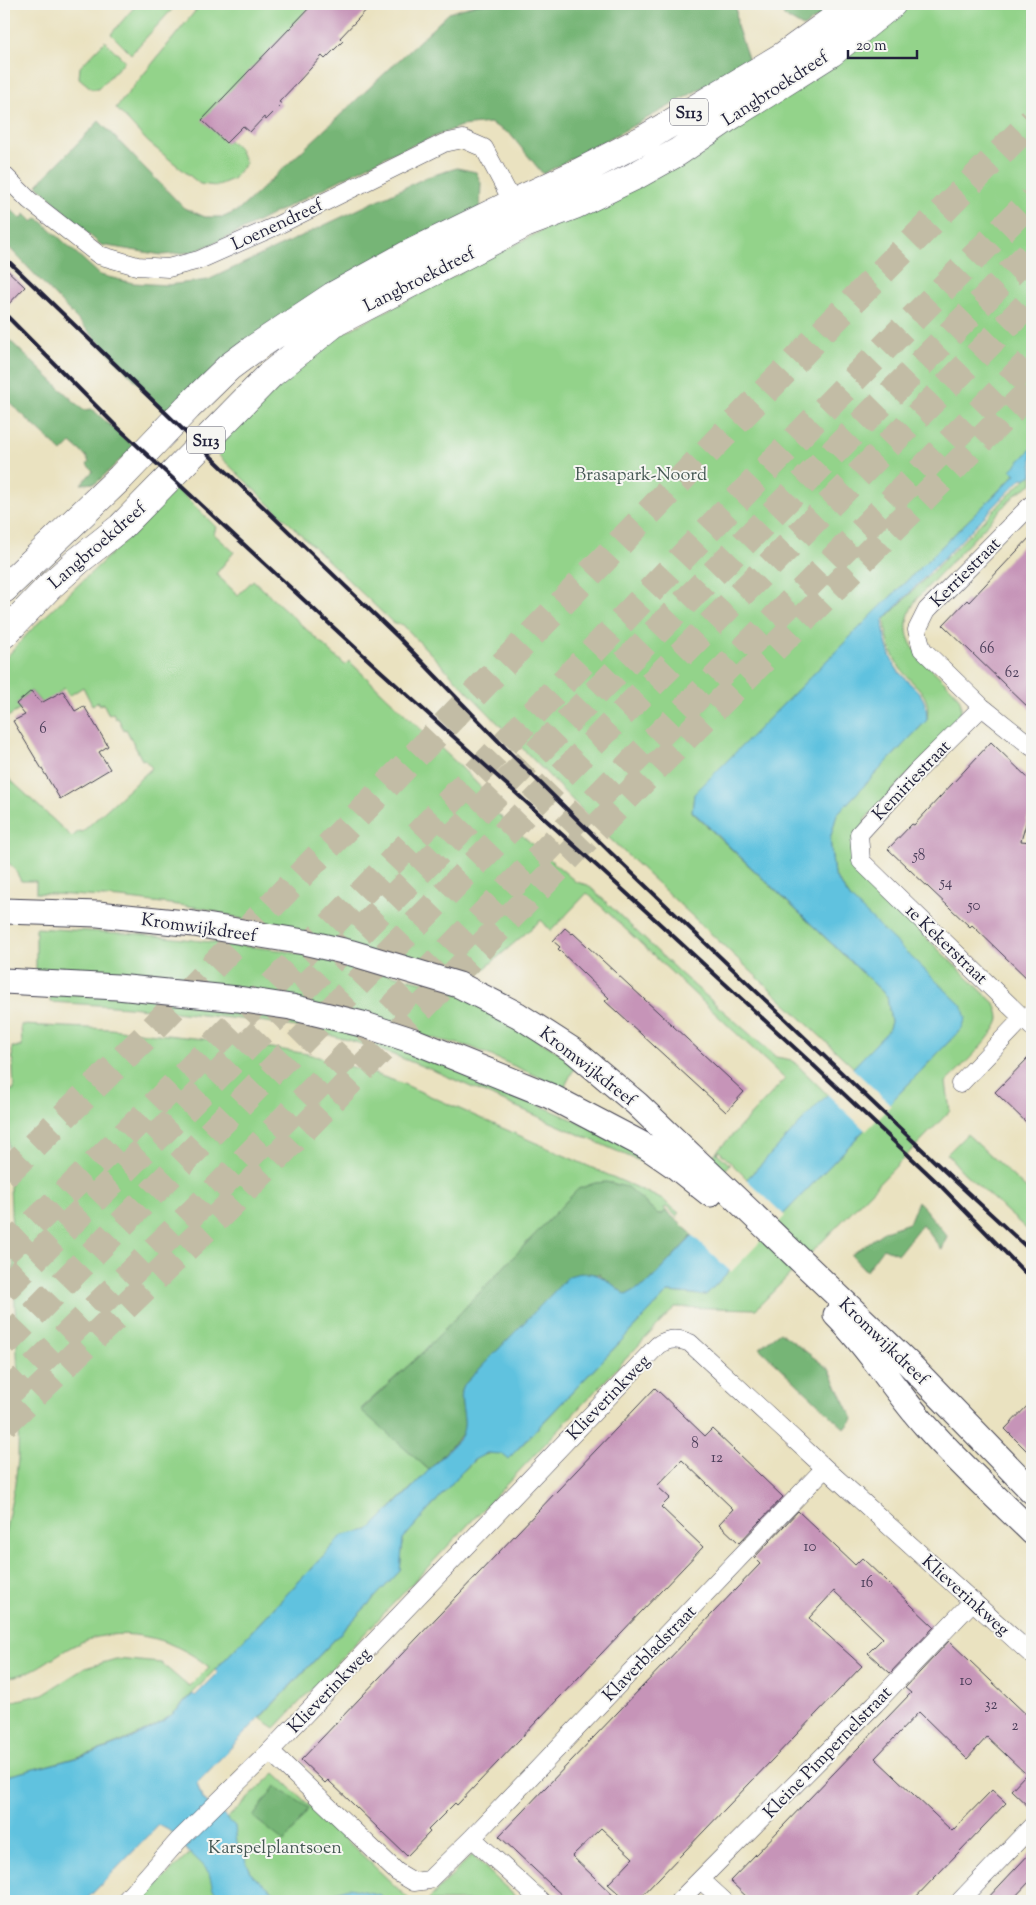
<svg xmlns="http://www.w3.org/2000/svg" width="1036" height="1905" font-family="'Sorts Mill Goudy',serif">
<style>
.green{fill:#93d38a;stroke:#5a7a62}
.forest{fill:#76b576;stroke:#4c6c58}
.water{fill:#61c2df;stroke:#42728d}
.pier{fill:#eae2c0}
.building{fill:#c694b8}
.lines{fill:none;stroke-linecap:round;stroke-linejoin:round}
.motorway-tunnel{stroke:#c2bca5;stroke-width:28;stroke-dasharray:28 14;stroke-linecap:butt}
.minor-casing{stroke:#403f4f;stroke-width:19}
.secondary-casing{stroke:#403f4f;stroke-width:27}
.primary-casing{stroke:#403f4f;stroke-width:29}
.minor{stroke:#fff;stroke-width:18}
.secondary{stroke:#fff;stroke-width:25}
.primary{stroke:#fff;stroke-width:28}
.rail{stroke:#22223b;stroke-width:4}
.labels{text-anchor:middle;stroke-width:4;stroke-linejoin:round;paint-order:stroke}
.number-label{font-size:15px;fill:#4b3e5a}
.shield{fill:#f6f6f2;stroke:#626272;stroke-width:1}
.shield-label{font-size:16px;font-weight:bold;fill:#22223b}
.street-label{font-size:18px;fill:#22223b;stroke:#f6f6f2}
.park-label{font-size:18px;fill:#445753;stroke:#f6f6f2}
</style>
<rect width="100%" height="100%" fill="#f6f6f2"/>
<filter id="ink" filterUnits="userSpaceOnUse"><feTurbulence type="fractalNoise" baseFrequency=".02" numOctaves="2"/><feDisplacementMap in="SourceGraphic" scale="10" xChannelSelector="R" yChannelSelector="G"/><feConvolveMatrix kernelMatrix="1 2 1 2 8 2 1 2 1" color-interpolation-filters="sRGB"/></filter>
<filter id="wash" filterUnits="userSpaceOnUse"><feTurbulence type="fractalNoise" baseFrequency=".0096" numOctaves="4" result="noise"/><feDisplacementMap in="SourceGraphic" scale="20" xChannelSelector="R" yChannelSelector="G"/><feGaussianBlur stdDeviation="1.12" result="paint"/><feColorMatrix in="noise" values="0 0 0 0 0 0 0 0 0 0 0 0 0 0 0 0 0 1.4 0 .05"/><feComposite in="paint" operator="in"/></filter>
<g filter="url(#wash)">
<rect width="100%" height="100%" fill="#eae2c0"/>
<path class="green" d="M137 4H177L131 54 111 34Z
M201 4H314L280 43 274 66 262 57 233 96 218 100 224 115 214 130 238 147 246 163 233 179 216 186 200 184 148 142 116 108Z
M903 4H1032V458L876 611 694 795 692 812 887 996 891 1022 888 1031 854 1068 608 837 403 625 392 622 212 449 266 394 334 338 580 211Z
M105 41 125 61 98 89H92L79 78 80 67Z
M1032 472V484L1017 493 918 597C891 636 918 655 945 682 951 688 959 695 961 704 962 713 958 719 954 726L865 819 856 866 862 876 995 1004C997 1009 999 1013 999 1019 997 1034 958 1070 946 1082L950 1111 756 1309 675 1307 275 1728 260 1718 400 1571 403 1539 460 1474 478 1457 491 1453 518 1449 668 1292 706 1295 962 1028 851 899 834 874 830 839 837 814 927 720C932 691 913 687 900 668 890 653 886 636 885 619Z
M176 487 216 527 214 534 234 552 216 574 238 595 253 580 345 665 349 661 464 770 485 792 493 810 576 882 588 885 680 973 776 1057 792 1060 828 1095 747 1179 719 1151 717 1153 730 1165 720 1174 707 1162 785 1079 587 893 551 931 541 920 468 983 203 908 121 898 36 893V881H21L14 868 4 859V774L72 837 79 831 82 832 152 768 144 759 142 760 126 729 124 730 118 718 116 719 113 713 109 715 103 703 100 705 98 702 92 705 83 687 69 696 64 688 59 692 63 698 46 708 31 691 16 704 21 709 4 719V660L30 631 138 528Z
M36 928 139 934 280 950 446 987 577 1063 564 1088 471 1047 410 1033 36 976Z
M50 989 195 1001 388 1039 615 1138 662 1171 437 1072 391 1054 355 1042 307 1029 267 1022 129 1007 50 1002Z
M21 1025 110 1029 241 1043 308 1054 363 1070 401 1083 642 1190 663 1200 679 1213 677 1215 678 1218 666 1207 664 1208 666 1211 665 1213 658 1214C640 1198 623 1179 597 1183 590 1184 584 1188 578 1189L423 1352 361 1409 429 1470 369 1530 343 1535 172 1715C122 1749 62 1761 4 1777V1702H10L43 1694 85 1668 116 1659 161 1663 189 1687 209 1667C171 1636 117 1623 73 1646 46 1660 36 1674 4 1678V1538L15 1484 18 1459 19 1401 6 1090H14L12 1047H22Z
M967 1134 1032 1194V1234L963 1172 947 1154Z
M275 1773 411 1901H151L147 1897 149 1892Z
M472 1855 520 1901H427Z"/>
<path class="forest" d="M477 4H736L737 26 749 61 666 108 543 174 510 134 490 123 461 126 391 154 228 237 193 252 162 255 101 245 78 225 37 185 99 121 184 208 205 217H224L239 210 449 13Z
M779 4H838L803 27 784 16Z
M457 168 476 172 481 183 480 207 167 414 4 242 5 204 21 219 25 214 33 222 38 218 100 275 133 283 168 285 208 280 427 177Z
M4 335 83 410 92 409 134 447 96 483 81 484 93 471 87 465 89 462 86 456 71 443 62 452 4 397Z
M606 1182 627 1187 658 1214H662L666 1211 693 1235 648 1283 626 1295 599 1274 569 1277 464 1385C456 1401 469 1417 463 1433L429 1470 361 1410 423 1352 578 1189 595 1183Z
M918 1201 947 1236 942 1250 922 1224 898 1254 883 1248 866 1271 851 1255 885 1231 909 1223Z
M780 1332 829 1369 853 1419 845 1429 759 1348Z
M275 1786 309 1808 285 1842 253 1817Z"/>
<path class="water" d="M1032 448V475L1025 479 1022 478 883 620C884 637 888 657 899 672 915 691 927 692 927 720L837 814 830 839 834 875 851 899 962 1006 966 1018 962 1028 706 1295 668 1292 508 1459 502 1454 487 1453 474 1460 460 1474 403 1539 400 1571 197 1783 202 1799 213 1806 235 1826 237 1842 253 1876 285 1900H310L349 1888 381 1895 387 1901H223L213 1889 209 1873 203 1865 178 1841 172 1832 159 1825 85 1901H4V1777C58 1762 124 1750 170 1716 179 1710 185 1701 193 1694L195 1696 218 1673 215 1670 343 1535 369 1530 405 1495 460 1438C471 1421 456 1402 464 1385L569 1276C596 1267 605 1279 626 1295L648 1283 888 1031 891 1022 887 996 692 811 694 794 876 611 1016 474 1011 470Z"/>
<path class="pier" d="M851 1067 891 1105 866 1131 826 1093Z
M745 1178 785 1216 731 1272 691 1234Z"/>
<g id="blocks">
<path class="building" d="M313 4H372L340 38 343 41 325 59 322 56 299 81 279 102 282 104 266 120 264 117 250 132 243 126 226 143 202 120Z
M4 267 25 287 4 309Z
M1032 535V711L943 625 967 600 969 602Z
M31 691 41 703 63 691 75 711 84 706 108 746 99 752 110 769 60 799 13 721 25 715 16 704Z
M991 742 1032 782V809L1029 813 1021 841 1032 842V983L972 925 970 927 888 849 912 824 914 825Z
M565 928 572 934 573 933 744 1092 726 1112 605 1001 609 998 558 949 560 947 553 941Z
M1032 1054V1128L995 1092Z
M655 1388 705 1436 712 1429 783 1497 739 1543 719 1524 733 1509 682 1460 657 1486 670 1498 661 1507 703 1547 457 1805 455 1803 428 1830 430 1832 407 1856 328 1780 325 1783 301 1760Z
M1032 1401V1456L1005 1429Z
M798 1511 855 1565 862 1558 934 1627 890 1673 868 1653 883 1638 834 1591 809 1618 862 1666 637 1901H627L608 1884 633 1858 601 1828 572 1856 619 1901H568L499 1836 760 1564 754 1558Z
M949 1641 1032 1720V1810L1011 1790 1026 1774 987 1737 967 1759 919 1712 875 1758 952 1831 992 1790 1006 1803 912 1901H751L730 1881 911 1693 905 1688Z
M1032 1851V1879L1011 1901H985Z"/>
</g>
</g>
<g filter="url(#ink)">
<use href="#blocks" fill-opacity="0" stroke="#403f4f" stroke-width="1"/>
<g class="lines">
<path class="motorway-tunnel" d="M4 1175 146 1036 833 321 1032 121
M4 1252C126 1137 243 1016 359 896 583 664 802 426 1032 200
M4 1289 159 1135 1032 251
M4 1344 617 719 1032 300
M4 1397 215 1191 592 803 1032 359
M4 1424 229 1206 660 763 1032 389"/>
<g class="minor-casing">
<path id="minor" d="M4 175 29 200 99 255 137 266 168 268 199 260 276 226 444 143 463 139 484 148 518 212
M1032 504 927 610 917 630 922 649 982 707 1032 747
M982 707 916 772 859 834 861 861 1032 1027
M960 1084 1023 1018
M270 1751 397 1872 414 1882 429 1880 472 1838 825 1468
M472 1838 541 1901
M701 1880 724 1901
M125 1901 178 1841 270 1751 658 1345C669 1338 678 1338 690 1343L825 1468 1032 1655
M679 1901 875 1704 973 1601
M960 1901 1032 1826"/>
</g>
<g class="secondary-casing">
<path id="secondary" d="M4 911 98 914 194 924 304 942 352 953 459 985 518 1015 574 1051 637 1104 909 1364 1032 1491
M4 981 117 987 238 999 291 1007 362 1024 414 1041 550 1096 647 1147 676 1167 710 1194
M836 1315C870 1349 894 1390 926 1426 959 1463 996 1497 1032 1532"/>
</g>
<g class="primary-casing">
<path id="primary" d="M4 589 121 477 188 407 229 367 252 350 333 296 409 254 513 203 580 172 646 138 783 56 855 4
M4 634 49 587 78 561 121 527 271 374 336 322 525 224 575 205 635 176 678 152 726 119 831 53 892 4"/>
</g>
<use href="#minor" class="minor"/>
<use href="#secondary" class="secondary"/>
<use href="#primary" class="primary"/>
<path class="rail" d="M4 257 399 638 506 749 610 852 953 1179 1032 1252
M4 313 114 424 374 665 597 866 810 1062 940 1185 1032 1280"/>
</g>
</g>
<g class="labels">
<g class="number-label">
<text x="987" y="653">66</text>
<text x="1012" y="677">62</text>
<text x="43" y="733">6</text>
<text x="919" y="860">58</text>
<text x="946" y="887">54</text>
<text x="974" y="910">50</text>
<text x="695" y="1448">8</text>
<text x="717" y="1462">12</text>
<text x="810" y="1551">10</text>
<text x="867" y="1587">16</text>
<text x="966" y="1685">10</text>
<text x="991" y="1709">32</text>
<text x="1015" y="1730">2</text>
</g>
<g class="shield">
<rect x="670" y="98.5" width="38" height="27" rx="4"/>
<rect x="187" y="426.5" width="38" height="27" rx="4"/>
</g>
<g class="shield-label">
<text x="689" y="118">S113</text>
<text x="206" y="446">S113</text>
</g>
<g class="street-label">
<text transform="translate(775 88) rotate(-33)" y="6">Langbroekdreef</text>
<text transform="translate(277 224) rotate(-25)" y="6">Loenendreef</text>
<text transform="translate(419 279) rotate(-27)" y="6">Langbroekdreef</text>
<text transform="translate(97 545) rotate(-41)" y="6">Langbroekdreef</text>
<text transform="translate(965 572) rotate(-45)" y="6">Kerriestraat</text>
<text transform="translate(911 780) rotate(-46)" y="6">Kemiriestraat</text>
<text transform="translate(199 927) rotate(8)" y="6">Kromwijkdreef</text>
<text transform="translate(947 944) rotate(44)" y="6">1e Kekerstraat</text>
<text transform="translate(588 1066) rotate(38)" y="6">Kromwijkdreef</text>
<text transform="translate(884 1341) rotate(44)" y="6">Kromwijkdreef</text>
<text transform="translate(608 1397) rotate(-46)" y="6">Klieverinkweg</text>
<text transform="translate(966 1595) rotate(42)" y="6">Klieverinkweg</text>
<text transform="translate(649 1653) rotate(-46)" y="6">Klaverbladstraat</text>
<text transform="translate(329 1690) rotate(-46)" y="6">Klieverinkweg</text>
<text transform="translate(827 1752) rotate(-46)" y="6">Kleine Pimpernelstraat</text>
</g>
<g class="park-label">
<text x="641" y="480">Brasapark-Noord</text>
<text x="275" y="1853">Karspelplantsoen</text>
</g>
</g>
<rect width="1036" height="1905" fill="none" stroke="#f6f6f2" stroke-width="20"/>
<path d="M848 50v8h69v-8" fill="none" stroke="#22223b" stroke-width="2.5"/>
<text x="856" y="50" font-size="15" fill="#22223b" stroke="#f6f6f2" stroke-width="4" paint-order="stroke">20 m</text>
</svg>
